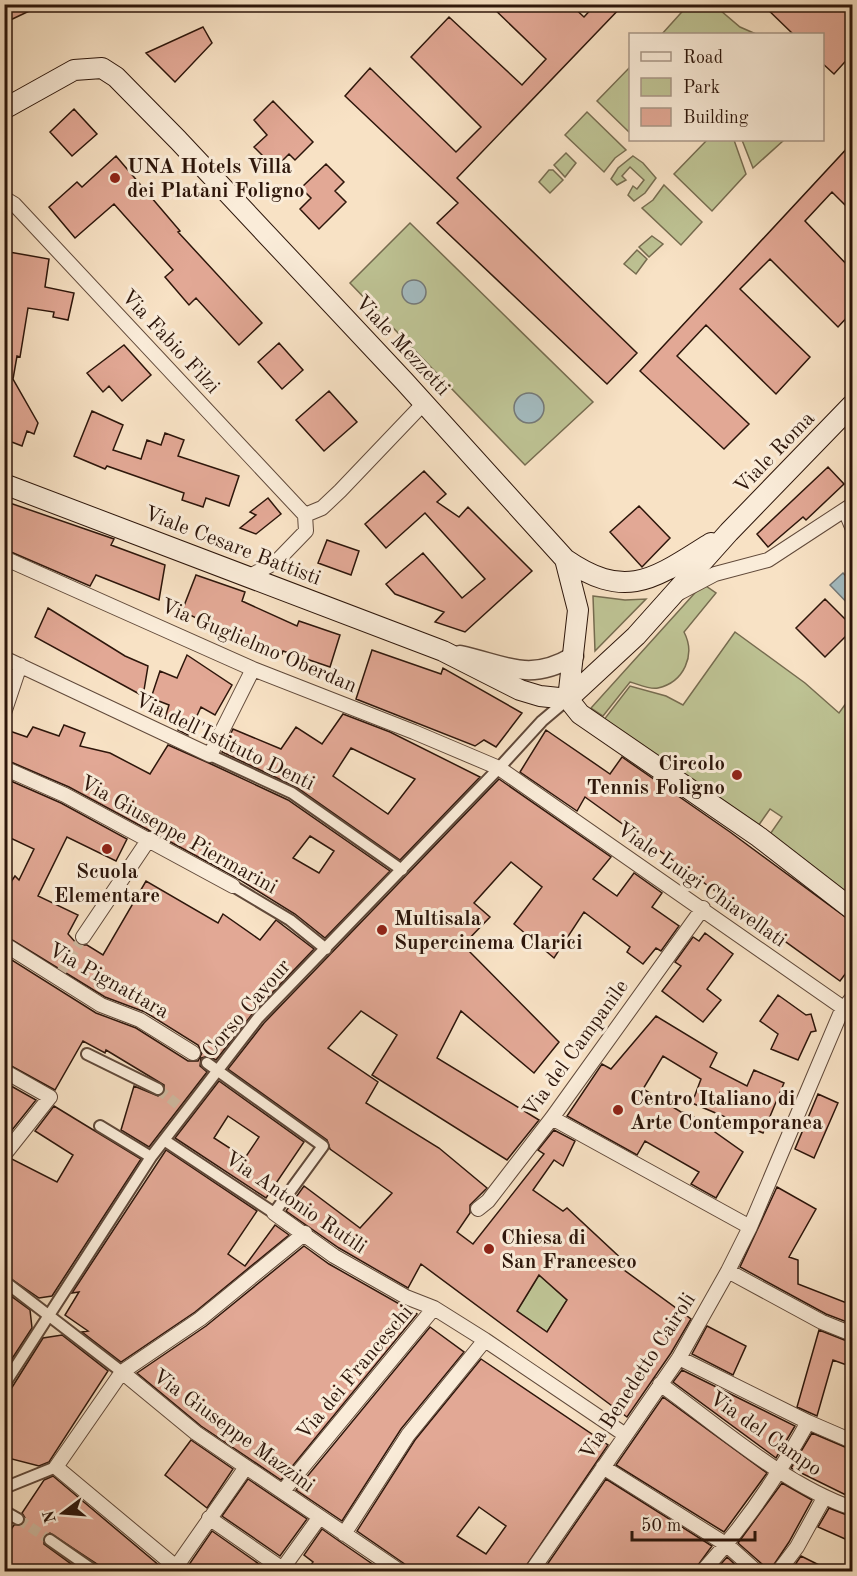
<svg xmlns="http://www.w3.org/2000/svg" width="857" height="1576" font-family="'Old Standard TT',serif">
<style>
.green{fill:#bec394;stroke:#766c50;stroke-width:1.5}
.water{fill:#a3bbc0;stroke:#747978;stroke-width:1.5}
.building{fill:#e2a895;stroke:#2d160b;stroke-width:1.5;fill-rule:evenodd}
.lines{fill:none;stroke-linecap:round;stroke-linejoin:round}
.pedestrian-tunnel{stroke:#cfb9a0;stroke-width:10;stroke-dasharray:10 5;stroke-linecap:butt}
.pedestrian-casing{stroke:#60493a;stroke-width:14}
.minor-casing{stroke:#60493a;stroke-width:16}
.tertiary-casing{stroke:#60493a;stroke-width:21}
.secondary-casing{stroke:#2d160b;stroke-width:22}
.pedestrian{stroke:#faecd9;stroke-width:10}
.minor{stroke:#faecd9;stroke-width:14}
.tertiary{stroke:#faecd9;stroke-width:18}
.secondary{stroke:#faecd9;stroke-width:20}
.poi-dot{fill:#8f2418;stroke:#faecd9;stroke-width:2}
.labels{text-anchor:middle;stroke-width:6;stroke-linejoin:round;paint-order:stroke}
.poi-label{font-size:21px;font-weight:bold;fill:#2d160b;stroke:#faecd9;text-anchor:start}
.street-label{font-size:21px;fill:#2d160b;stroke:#faecd9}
</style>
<rect width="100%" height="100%" fill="#f8e2c5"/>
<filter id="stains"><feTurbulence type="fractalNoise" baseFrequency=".00333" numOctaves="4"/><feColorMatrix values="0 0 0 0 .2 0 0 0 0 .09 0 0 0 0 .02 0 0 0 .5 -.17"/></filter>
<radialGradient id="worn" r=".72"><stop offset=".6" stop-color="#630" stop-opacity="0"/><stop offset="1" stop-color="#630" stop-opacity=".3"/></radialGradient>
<path class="green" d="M689 4 714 5 740 27 756 34H662Z
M630 67V133L597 101Z
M587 112 626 150 615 158 604 172 565 135Z
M707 140H734L746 174 712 211 674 174Z
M742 140H784L753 168Z
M566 153 576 163 565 177 554 165Z
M633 156 643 163 656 178 645 193 634 201 628 195 633 186 637 189 644 180 630 167 622 176 626 180 617 185 611 179 618 168Z
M549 170H553L563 180 550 193 539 182Z
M664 185 702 222 681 245 642 208 653 200Z
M410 223 593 402 525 465 350 283Z
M652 236 663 244 649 257 639 247Z
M637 250 647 259 636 274 624 264Z
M703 584 716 593 684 632C696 655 684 682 658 688 650 690 638 684 630 682L603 716 591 708Z
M593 596 625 600 646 599 595 651Z
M735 632 805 683 839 713 852 695V899L768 837 782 817 770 809 756 829 603 721 630 686 666 696 683 705Z
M539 1275 567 1300 547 1332 517 1311Z"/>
<path class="water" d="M402 292a12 12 0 1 1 24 0a12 12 0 1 1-24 0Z
M514 408a15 15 0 1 1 30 0a15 15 0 1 1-30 0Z
M843 573 852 583V608L830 585Z"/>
<path class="building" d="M4 4H44L4 23Z
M489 4H570L584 17 596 4H624L457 178 637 353 607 384 437 223 458 203 345 96 370 68 456 152 481 127 411 57 449 17 522 85 546 59Z
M762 4H838L852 18V54L834 74 822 63V34H793Z
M203 27 212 43 175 82 146 53Z
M273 101 313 142 295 160 289 154 275 168 254 147 267 135 254 120Z
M74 109 97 134 72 156 50 132Z
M852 143V212L832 192 805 221 852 270V312L838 327 770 259 740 289 810 357 776 394 706 325 677 356 749 424 724 449 640 371Z
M116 156 180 231 178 232 262 323 239 345 196 298 189 305 165 277 173 270 114 204 75 238 49 207 77 182 82 187Z
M326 164 344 182 335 191 346 202 319 229 300 209 311 198 301 188Z
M9 252 49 259 45 287 74 293 68 320 53 317 54 312 28 308 20 357 17 356 13 379 38 423 34 434 27 431 22 446 4 439 7 429 4 425V323L11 277 6 276Z
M279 343 303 370 282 389 258 362Z
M124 345 151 375 122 401 109 386 103 392 87 373Z
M329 391 357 422 324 451 296 420Z
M92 411 123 425 113 450 141 459 147 440 161 445 165 433 184 440 178 456 239 476 229 506 206 498 203 507 182 500 184 493 107 466 105 469 74 456Z
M828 467 844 484 806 520 803 517 768 547 757 534Z
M424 471 446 494 437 502 459 517 468 507 532 571 465 632 435 622 444 612 395 594 386 584 423 553 462 598 485 579 425 513 386 548 365 524Z
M268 498 281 514 256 534 240 528 256 515 250 512Z
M4 501 114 539 111 545 165 565 159 600 96 575 90 586 4 549Z
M639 506 670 538 642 567 610 532Z
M327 540 359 551 351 575 318 563Z
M196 575 245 592 242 601 297 626 299 621 340 635 330 667 283 651 282 654 231 633 230 635 182 611Z
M825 599 852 626V630L825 657 796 628Z
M48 608 125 656 148 666 143 696 35 637Z
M372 650 441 674 443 668 522 713 496 747 484 740 475 746 356 699Z
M187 655 232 685 215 715 201 707 188 735 178 730 180 725 165 718 169 705 151 698 160 671 177 678Z
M343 714 390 732 480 777 400 860 296 787 222 752 233 729 281 749 296 727 322 744ZM351 748 415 779 388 814 333 776Z
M64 725 85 733 80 746 110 753 150 774 168 745 211 764 288 800 390 871 325 938 295 914 237 878 69 787 4 759V729L27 737 33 727 59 736ZM310 836 334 851 319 873 293 858Z
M546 730 610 774 622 757 730 832 852 922V965L840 981 585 797 577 811 520 772Z
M4 778 61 803 127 839 116 861 67 837 38 896 78 915 68 934 78 945H87L103 955 146 881 218 923 223 914 260 940 276 920 314 949 253 1013 216 1060 208 1056 201 1058 200 1066 207 1072 149 1147 121 1130 134 1086 158 1096 164 1093V1085L106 1050 105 1053 83 1041 55 1090 4 1062V955L96 1013 136 1028 188 1061H198L202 1053 198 1045 145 1012 105 997 4 935V892L15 876 19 880 34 849 4 835Z
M499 779 611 857 593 879 617 896 634 873 662 893 652 907 679 926 661 951 656 948 643 964 627 952 630 947 584 912 554 958 514 924 542 887 511 862 474 903 490 917 463 945 559 1042 534 1073 461 1011 437 1058 539 1120 507 1160 372 1075 397 1035 361 1011 328 1048 378 1082 366 1103 439 1148 487 1188 470 1205V1213L457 1232 473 1244 544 1154 538 1150 554 1130 575 1141 563 1166 554 1160 533 1190 563 1211 567 1208 627 1264 624 1270 691 1319 671 1353 627 1417 421 1264 408 1288 339 1248 286 1211 304 1186 360 1228 392 1193 330 1149 327 1140 228 1069 264 1023ZM539 1275 567 1300 547 1332 517 1311Z
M705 933 733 954 707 989 721 1000 703 1022 662 991 681 966 675 962 693 937 699 941Z
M778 995 806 1015 811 1014 816 1031 811 1032 798 1060 771 1049 778 1034 760 1021Z
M656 1016 717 1053 710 1067 747 1086 754 1070 784 1083 763 1133 692 1103 701 1079 663 1056 643 1089 681 1112 688 1113 743 1152 716 1198 691 1184 699 1172 645 1141 637 1155 567 1116 602 1064 611 1069Z
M219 1081 304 1142 266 1198 175 1138ZM228 1116 259 1137 245 1158 214 1138Z
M4 1082 36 1100 4 1140Z
M818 1094 838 1103 814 1158 795 1149Z
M54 1106 141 1159 52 1296 39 1298 4 1274V1164L12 1159 57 1182 73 1155 35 1131Z
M166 1150 257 1211 228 1254 245 1266 275 1225 289 1235 195 1312 121 1362 82 1332 88 1331 65 1315 79 1292 72 1293Z
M777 1187 816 1209 789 1257 798 1260V1284L852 1305V1324L826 1314 740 1267Z
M304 1246 329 1264 417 1314 281 1480 201 1426 137 1373 206 1326Z
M4 1291 30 1310 32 1328 6 1368Z
M707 1326 746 1346 733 1375 692 1354Z
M430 1327 464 1352 401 1429 342 1521 296 1490Z
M819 1330 852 1343V1367L833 1360 817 1416 797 1407Z
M62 1335 108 1371 49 1462 39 1466 4 1457V1400L43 1338Z
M481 1359 608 1445 522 1572H410L406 1565 357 1531 415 1440ZM479 1507 506 1526 486 1554 457 1536Z
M682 1370 795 1426 776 1458 673 1382Z
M663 1397 767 1473 724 1532 616 1465Z
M812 1433 852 1450V1498L791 1468Z
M191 1440 233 1469 207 1508 165 1475Z
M53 1476 167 1572H103L100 1566 50 1533 44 1536V1544L82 1572H4V1540L14 1525 24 1523 25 1518 22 1513 44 1480Z
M248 1479 307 1519 280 1556 222 1516Z
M606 1479 712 1546 693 1572H542Z
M782 1483 812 1500 789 1542 769 1572H766L763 1565 738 1543Z
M829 1508 852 1517V1542L818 1527Z
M322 1529 339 1541 384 1572H306L313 1562 304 1555Z
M212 1531 269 1571 184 1572Z
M801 1556 833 1572H790Z
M727 1557 743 1572H714Z"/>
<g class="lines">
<path class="pedestrian-tunnel" d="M61 972 83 937
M158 1089 178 1105
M18 1519 50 1540"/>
<g class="pedestrian-casing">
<path id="pedestrian" d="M210 755 292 793 402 870
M233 886 290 920 326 949
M87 1054 158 1089
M100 1126 151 1157
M164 1140 274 1213 323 1146 207 1063
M4 1281 122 1372
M4 1385 151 1157 258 1018 499 768 542 721 568 699
M4 1488 56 1467
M4 1511 18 1519
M50 1540 96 1572"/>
</g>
<g class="minor-casing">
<path id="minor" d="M4 198 14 204 305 515
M845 510 852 527
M305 515 322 508 340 491 424 403
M4 558 253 669 414 732 499 768 852 1014
M250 576 276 562 306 531 305 515
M679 593 715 574 768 560 852 505
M4 658 210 755 253 669
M4 713 20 665
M4 768 65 795 233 886
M83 937 149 839
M4 944 101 1005 140 1020 193 1053
M4 1071 50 1097 4 1155
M552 1118 750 1227
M478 1209 488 1201 552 1118 703 908
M274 1213 334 1256 406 1297 434 1308 485 1340 624 1434
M728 1271 822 1322 852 1334
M679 1358 808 1422 852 1441
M122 1372 196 1433 401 1572
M660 1384C720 1427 783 1484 852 1508
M246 1467 176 1567 56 1467 122 1372 200 1319 305 1233
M603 1467 727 1545 757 1572
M283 1491 434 1308
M209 1518 287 1572
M344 1534 408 1435 485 1340
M283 1568 319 1518
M531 1572 679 1358 728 1271 750 1227 841 1012 852 998
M702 1572C744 1526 778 1476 808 1422
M778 1572 797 1547 824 1498"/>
</g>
<g class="tertiary-casing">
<path id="tertiary" d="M460 655C506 665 529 683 574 656"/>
</g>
<g class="secondary-casing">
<path id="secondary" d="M4 109 74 70 102 68 116 77 178 140 404 381 565 559 578 610 568 699
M4 484 443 651 520 690 540 696 568 699 580 714 759 837 852 909
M565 559C627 602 655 578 711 543
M568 699 636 636 729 532 852 405"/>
</g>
<use href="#pedestrian" class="pedestrian"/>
<use href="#minor" class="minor"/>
<use href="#tertiary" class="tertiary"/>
<use href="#secondary" class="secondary"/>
</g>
<g class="poi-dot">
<circle cx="115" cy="178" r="6"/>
<circle cx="737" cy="775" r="6"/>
<circle cx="107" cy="849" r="6"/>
<circle cx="382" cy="930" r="6"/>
<circle cx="618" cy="1110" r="6"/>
<circle cx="489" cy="1249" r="6"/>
</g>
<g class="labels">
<g class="poi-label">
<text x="127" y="173">UNA Hotels Villa<tspan x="127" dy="24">dei Platani Foligno</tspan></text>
<text x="725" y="770" text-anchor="end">Circolo<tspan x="725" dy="24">Tennis Foligno</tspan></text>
<text x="107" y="878" text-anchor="middle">Scuola<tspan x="107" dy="24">Elementare</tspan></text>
<text x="394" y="925">Multisala<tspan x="394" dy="24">Supercinema Clarici</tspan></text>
<text x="630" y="1105">Centro Italiano di<tspan x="630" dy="24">Arte Contemporanea</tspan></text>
<text x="501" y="1244">Chiesa di<tspan x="501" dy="24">San Francesco</tspan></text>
</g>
<g class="street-label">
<text transform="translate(171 341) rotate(47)" y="7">Via Fabio Filzi</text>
<text transform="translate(403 345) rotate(47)" y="7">Viale Mezzetti</text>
<text transform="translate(774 452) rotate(-46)" y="7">Viale Roma</text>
<text transform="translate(233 545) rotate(21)" y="7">Viale Cesare Battisti</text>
<text transform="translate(259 645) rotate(23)" y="7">Via Guglielmo Oberdan</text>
<text transform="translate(225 741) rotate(26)" y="7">Via dell'Istituto Denti</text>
<text transform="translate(179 834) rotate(29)" y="7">Via Giuseppe Piermarini</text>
<text transform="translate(702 884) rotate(35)" y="7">Viale Luigi Chiavellati</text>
<text transform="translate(109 980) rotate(29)" y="7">Via Pignattara</text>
<text transform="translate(246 1008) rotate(-49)" y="7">Corso Cavour</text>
<text transform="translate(575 1048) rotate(-54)" y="7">Via del Campanile</text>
<text transform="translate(296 1202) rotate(34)" y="7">Via Antonio Rutili</text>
<text transform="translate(354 1372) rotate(-50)" y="7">Via dei Franceschi</text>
<text transform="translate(637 1376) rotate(-57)" y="7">Via Benedetto Cairoli</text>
<text transform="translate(234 1430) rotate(36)" y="7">Via Giuseppe Mazzini</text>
<text transform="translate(766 1433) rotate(35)" y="7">Via del Campo</text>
</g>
</g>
<rect width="857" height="1576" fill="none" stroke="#f8e2c5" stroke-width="24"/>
<rect x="6" y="6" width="845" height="1564" fill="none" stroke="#2d160b" stroke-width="3"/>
<rect x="12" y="12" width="833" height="1552" fill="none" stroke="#2d160b" stroke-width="1.5"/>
<rect x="629" y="33" width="195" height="108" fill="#faecd9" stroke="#a89687" stroke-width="1.5"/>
<rect x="641" y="52" width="30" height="9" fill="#faecd9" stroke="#a89687" stroke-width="1.5"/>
<text x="683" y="63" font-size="18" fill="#2d160b">Road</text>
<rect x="641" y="78" width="30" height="18" fill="#bec394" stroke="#a89687" stroke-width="1.5"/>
<text x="683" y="93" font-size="18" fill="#2d160b">Park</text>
<rect x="641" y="108" width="30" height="18" fill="#e2a895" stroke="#a89687" stroke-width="1.5"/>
<text x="683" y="123" font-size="18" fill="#2d160b">Building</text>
<g transform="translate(63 1513) rotate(254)" stroke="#faecd9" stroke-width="4.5" paint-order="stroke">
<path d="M0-4.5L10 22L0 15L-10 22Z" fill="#2d160b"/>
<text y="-9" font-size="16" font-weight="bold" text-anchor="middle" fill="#2d160b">N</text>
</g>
<path d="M632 1531v9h123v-9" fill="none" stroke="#2d160b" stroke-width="3"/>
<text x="641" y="1531" font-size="18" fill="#2d160b" stroke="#faecd9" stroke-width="4.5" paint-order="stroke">50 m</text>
<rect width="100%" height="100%" filter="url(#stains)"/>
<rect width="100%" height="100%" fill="url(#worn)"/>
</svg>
